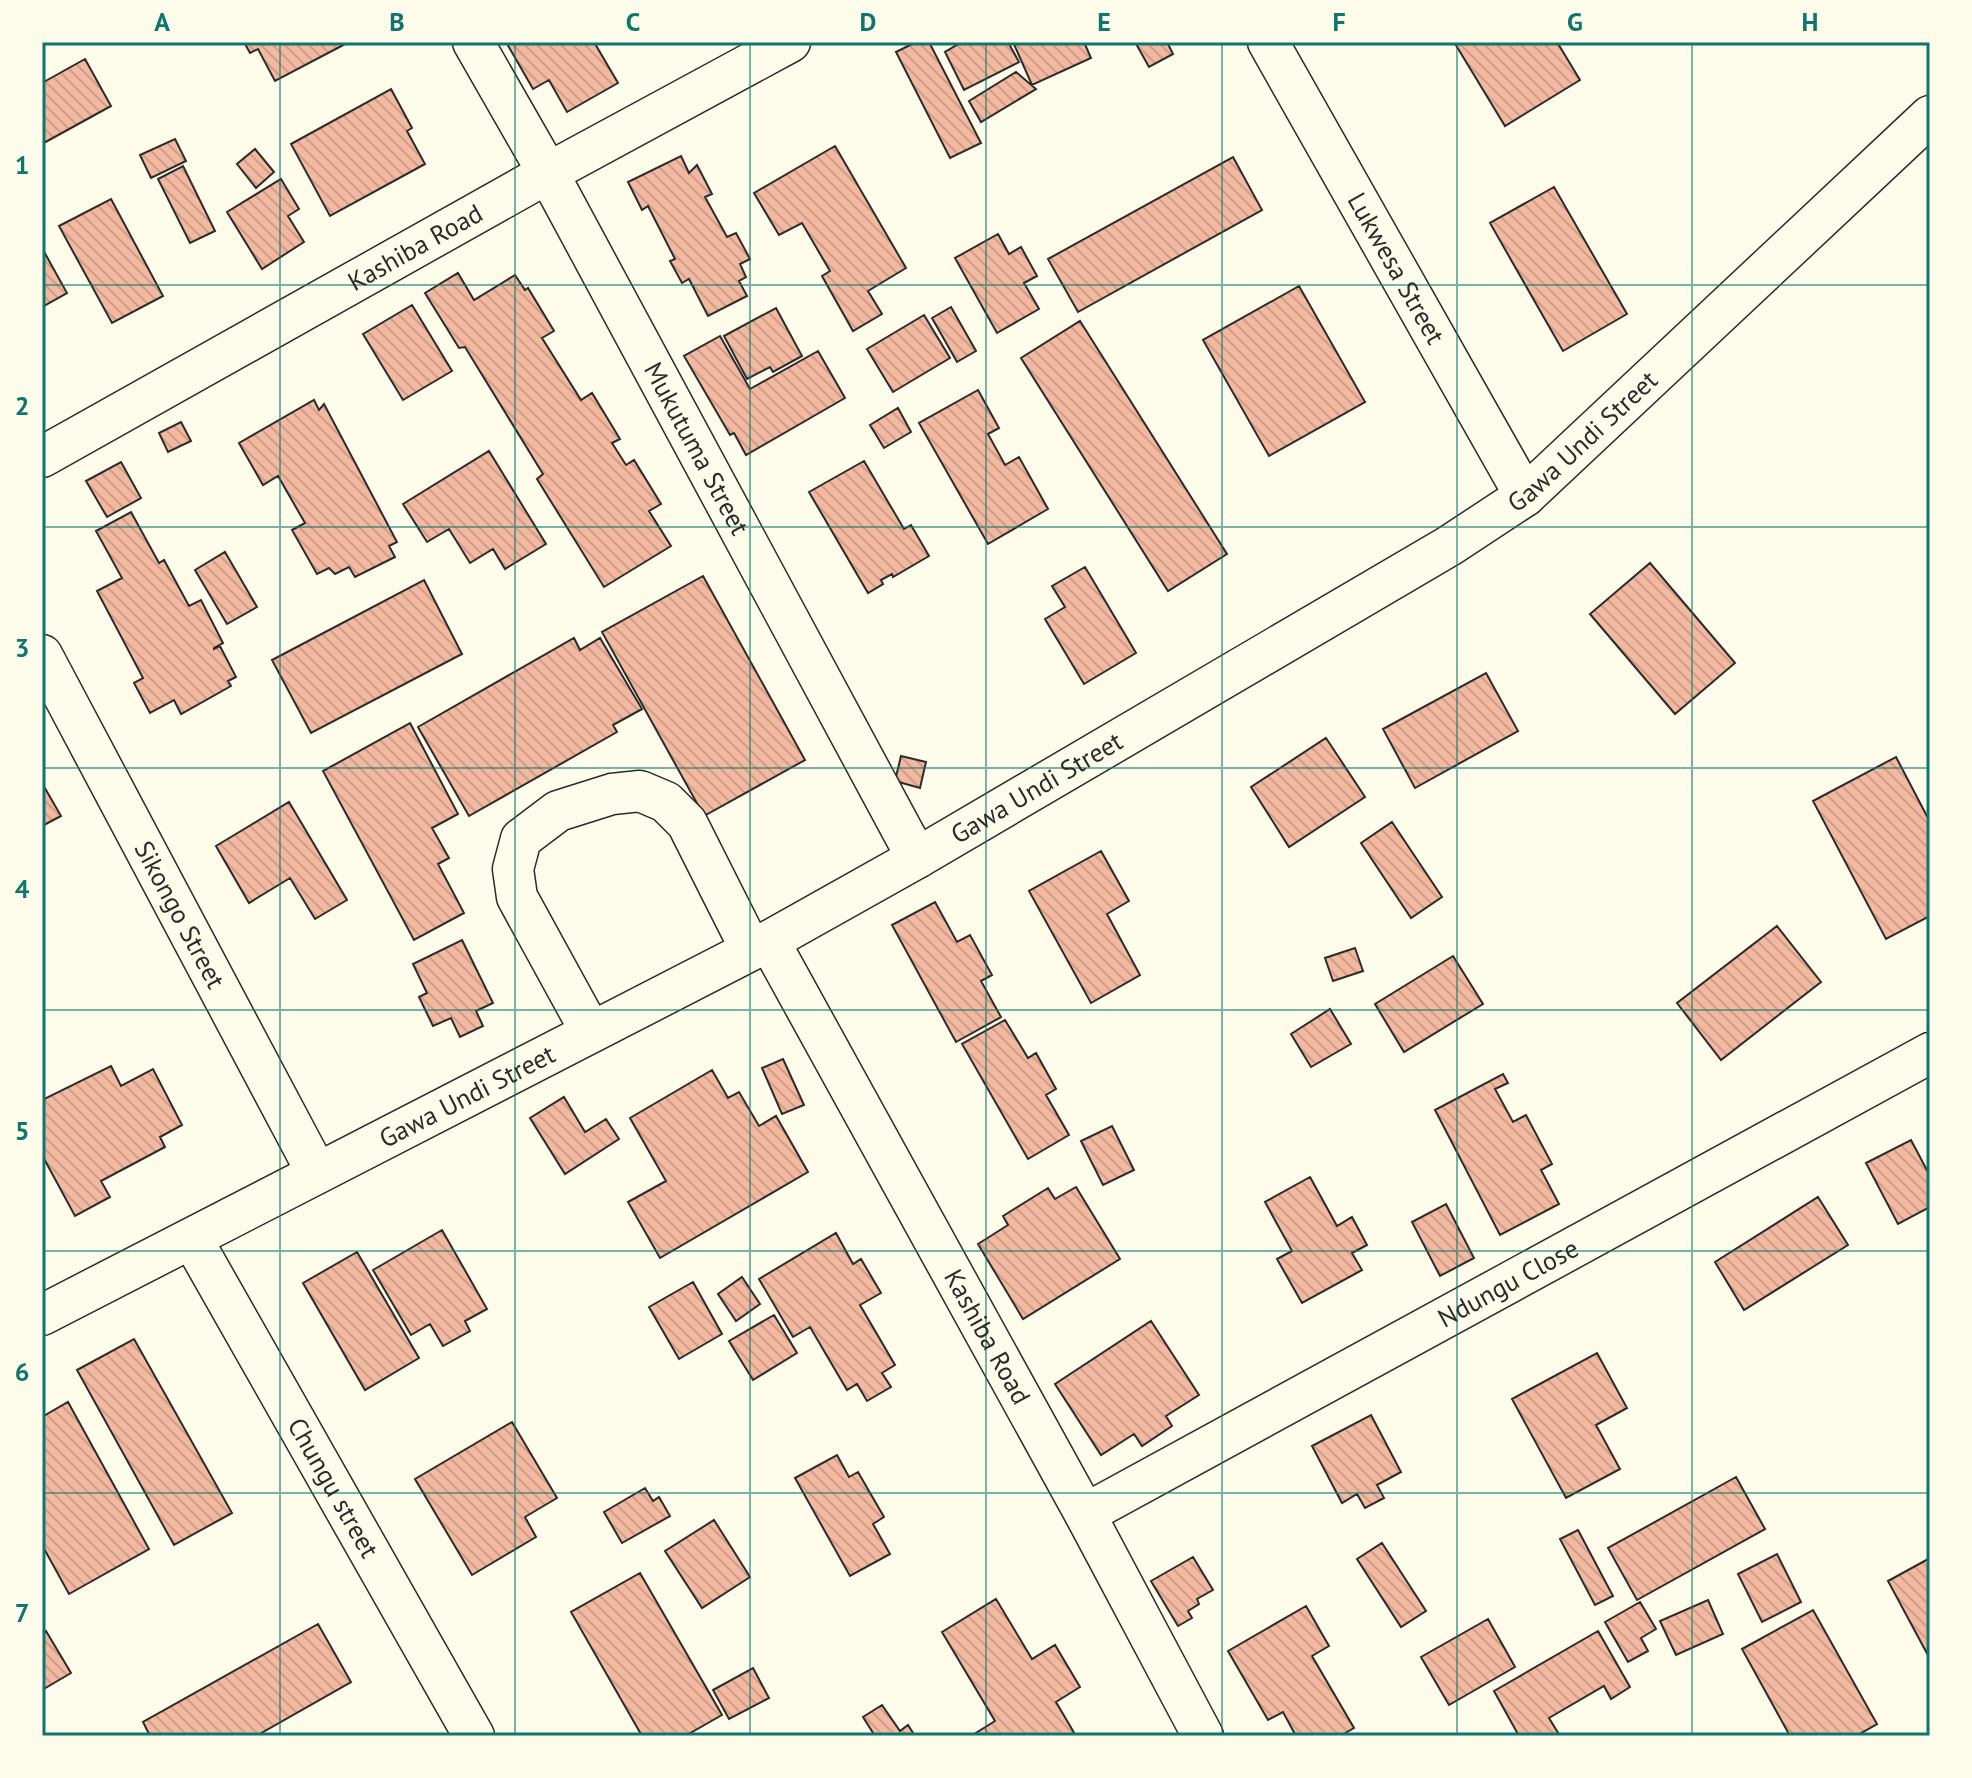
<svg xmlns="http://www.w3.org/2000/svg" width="1972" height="1778" font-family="'PT Sans',sans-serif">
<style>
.building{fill:url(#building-back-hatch);stroke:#2b2b2b;stroke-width:2}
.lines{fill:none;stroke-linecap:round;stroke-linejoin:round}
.minor-casing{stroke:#2b2b2b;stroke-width:43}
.minor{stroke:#fdfbea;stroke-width:40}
.grid{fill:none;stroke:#0f766e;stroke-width:2;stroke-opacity:0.55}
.labels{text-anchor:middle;stroke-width:6;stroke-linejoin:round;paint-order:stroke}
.street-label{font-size:26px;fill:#2b2b2b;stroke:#fdfbea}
.neatline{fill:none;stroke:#0f766e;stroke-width:3}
.grid-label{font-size:26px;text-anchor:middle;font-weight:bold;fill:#0f766e}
</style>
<defs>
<pattern id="building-back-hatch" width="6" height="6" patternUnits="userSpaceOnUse" patternTransform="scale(2)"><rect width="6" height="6" fill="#f2b8a0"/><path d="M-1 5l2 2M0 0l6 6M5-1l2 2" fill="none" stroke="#d09e8a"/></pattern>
</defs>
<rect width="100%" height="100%" fill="#fdfbea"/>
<path class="building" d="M244 42H349L275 81 258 49 250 53Z
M506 42H594L618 83 567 112 549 80 533 89Z
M916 42H929L981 143 950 158 896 52Z
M962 42H1008L1019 62 964 90 945 52Z
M1013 42H1084L1091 58 1032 85Z
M1135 42H1167L1173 54 1149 67Z
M1454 42H1557L1580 80 1505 126Z
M85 59 111 106 42 144V83Z
M1016 72 1036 89 981 122 969 101Z
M391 89 412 128 407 131 425 164 330 216 291 144Z
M175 139 186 161 151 178 140 155Z
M835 146 906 268 868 291 882 314 853 331 822 276 830 271 802 223 779 235 754 193Z
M255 149 274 172 256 188 237 164Z
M681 156 689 173 697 165 712 194 705 197 727 237 736 233 750 259 740 264 746 277 739 281 747 296 708 316 689 279 682 283 670 261 675 259 648 206 642 210 628 182Z
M1233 157 1262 210 1078 312 1048 259Z
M183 166 215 231 190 243 158 179Z
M281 179 299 209 288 216 304 242 262 269 227 212Z
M1554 187 1627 314 1563 351 1490 223Z
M111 199 163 296 112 323 59 226Z
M998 234 1009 254 1021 247 1037 276 1024 283 1039 309 997 333 955 258Z
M42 248 67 293 42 307Z
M458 273 474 300 515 275 525 290 528 288 554 331 542 338 581 400 592 393 620 439 612 443 626 465 634 460 661 504 649 511 671 546 604 587 537 479 543 474 465 347 459 348 425 293Z
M1299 286 1365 402 1269 456 1203 340Z
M412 305 452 371 403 400 363 334Z
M951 307 976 351 957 362 932 318Z
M776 308 802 356 773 372 770 367 747 379 724 336Z
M924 315 950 358 893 392 867 349Z
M1080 321 1227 554 1168 591 1021 358Z
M720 336 750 389 818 351 845 398 746 455 734 433 730 435 684 356Z
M978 390 999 428 988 434 1005 465 1019 457 1048 509 988 544 919 423Z
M314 400 319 410 324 404 397 542 389 546 395 557 355 577 349 567 335 574 329 568 317 574 292 530 305 523 278 476 263 485 239 443Z
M898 408 911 432 884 448 870 425Z
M181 422 191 441 168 452 159 433Z
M489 451 546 544 505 569 493 549 470 563 449 529 427 542 403 504Z
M864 461 904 529 911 525 929 556 893 577 892 574 881 580 883 584 868 593 809 492Z
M121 462 141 498 107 517 86 481Z
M131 512 159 563 164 560 189 606 201 600 223 643 214 648V649L220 646 236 677 228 681 231 686 181 714 174 700 150 713 134 683 143 678 97 591 122 578 96 531Z
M225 552 257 607 227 624 195 570Z
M1650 563 1735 663 1675 714 1590 614Z
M1085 567 1136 653 1084 684 1045 619 1065 607 1052 586Z
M703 576 805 760 704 816 602 632Z
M424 580 462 654 311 733 272 660Z
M574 638 580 650 600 638 642 709 613 725 617 732 469 816 418 727Z
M1486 673 1518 731 1415 788 1383 729Z
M410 723 458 814 432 828 449 858 438 864 464 913 414 940 323 771Z
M1326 738 1365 797 1289 847 1251 787Z
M901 756 926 762 920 788 895 781Z
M1896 757 1930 822V916L1886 939 1813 801Z
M42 783 61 816 42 826Z
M289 802 347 900 315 919 290 878 249 903 216 846Z
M1392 822 1442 897 1411 918 1361 843Z
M1101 851 1129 901 1107 914 1140 975 1091 1003 1029 891Z
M935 902 957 942 970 935 992 975 981 981 1001 1017 956 1042 892 925Z
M1777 926 1821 982 1721 1060 1677 1003Z
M462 940 493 1003 476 1011 483 1026 460 1037 451 1018 433 1026 419 997 427 993 413 964Z
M1355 948 1363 971 1333 981 1325 958Z
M1453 956 1483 1004 1404 1052 1375 1004Z
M1330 1009 1351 1044 1311 1067 1291 1034Z
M1005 1020 1028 1058 1036 1053 1056 1089 1046 1095 1069 1135 1028 1159 962 1044Z
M783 1059 804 1105 782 1114 762 1068Z
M111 1066 121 1086 153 1069 182 1125 160 1137 165 1147 101 1181 110 1197 75 1216 42 1155V1100Z
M712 1070 728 1098 739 1092 759 1126 776 1116 808 1172 660 1258 628 1202 666 1181 630 1118Z
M1503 1074 1508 1083 1495 1089 1513 1122 1526 1115 1552 1164 1541 1170 1559 1204 1500 1235 1435 1110Z
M564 1097 585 1132 606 1119 619 1139 565 1174 530 1118Z
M1112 1126 1134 1170 1103 1185 1081 1141Z
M1911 1140 1930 1176V1207L1898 1224 1866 1163Z
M1310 1177 1337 1226 1352 1217 1367 1245 1352 1253 1362 1270 1302 1303 1277 1259 1292 1251 1265 1202Z
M1076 1187 1120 1259 1023 1319 978 1244 1008 1225 1003 1216 1048 1188 1055 1199Z
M1818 1197 1848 1245 1744 1310 1715 1262Z
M1446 1204 1474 1258 1440 1276 1412 1222Z
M442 1230 487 1309 465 1321 470 1331 443 1346 430 1324 411 1335 373 1270Z
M836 1233 853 1264 861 1259 881 1293 860 1305 895 1365 882 1373 891 1387 867 1401 857 1384 847 1390 810 1327 793 1337 759 1279Z
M357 1252 419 1358 365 1390 303 1283Z
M742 1277 760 1304 736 1321 718 1294Z
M693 1282 722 1334 679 1359 649 1307Z
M774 1315 797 1353 753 1380 729 1341Z
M1151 1321 1199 1395 1166 1416 1172 1426 1142 1446 1134 1434 1101 1455 1055 1384Z
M134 1339 232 1513 174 1545 77 1370Z
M1597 1353 1627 1408 1596 1425 1620 1469 1566 1498 1512 1399Z
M68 1402 149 1549 69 1594 42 1545V1417Z
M1371 1415 1401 1472 1377 1485 1384 1498 1365 1508 1357 1494 1342 1503 1312 1446Z
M512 1422 557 1498 525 1517 536 1537 472 1575 415 1479Z
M837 1455 849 1477 858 1472 884 1517 873 1524 890 1554 850 1576 795 1478Z
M1736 1477 1765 1529 1637 1600 1608 1548Z
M645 1488 653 1501 659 1497 670 1516 622 1543 604 1512Z
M714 1520 750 1577 702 1608 665 1551Z
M1578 1530 1613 1596 1595 1605 1560 1539Z
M1382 1543 1426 1611 1401 1627 1357 1559Z
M1777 1554 1801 1602 1762 1622 1738 1574Z
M1193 1557 1213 1590 1197 1599 1199 1604 1188 1611 1192 1618 1178 1626 1151 1581Z
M1930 1558V1659L1888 1581Z
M640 1573 722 1715 685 1736H642L571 1612Z
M996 1599 1032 1659 1055 1645 1080 1687 1056 1702 1076 1736H971L995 1721 942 1632Z
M1708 1600 1723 1634 1676 1655 1660 1621Z
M1640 1602 1656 1629 1641 1638 1648 1651 1628 1662 1605 1622Z
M1306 1606 1329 1646 1312 1656 1354 1728 1340 1736H1296L1283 1712 1268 1720 1228 1651Z
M1813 1610 1877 1724 1856 1736H1790L1742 1649Z
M1488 1619 1515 1667 1449 1705 1421 1657Z
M318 1624 351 1682 256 1736H150L143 1722Z
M46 1631 71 1673 42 1690V1634Z
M1598 1631 1630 1687 1611 1699 1604 1686 1549 1718 1560 1736H1519L1494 1691Z
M753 1668 769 1698 729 1719 713 1690Z
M882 1705 900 1731 908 1725 915 1736H875L863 1717Z"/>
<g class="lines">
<g class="minor-casing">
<g id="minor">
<path id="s1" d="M473 42 548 173 917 858"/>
<path id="s2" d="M1268 42 1525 496"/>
<path id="s3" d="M42 457 548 173 790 42"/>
<path id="s4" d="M42 655 317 1173"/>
<path id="s5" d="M769 941 1085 1514 1203 1736"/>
<path d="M591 1032 517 897 513 869 521 839 558 811 612 794 640 791 666 802 687 823 751 950"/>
<path id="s6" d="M192 1239 474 1736"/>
<path id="s7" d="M42 1315 769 941 917 858 1449 546 1525 496 1930 116"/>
<path id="s8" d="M1085 1514 1930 1053"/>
</g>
</g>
<use href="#minor" class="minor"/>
</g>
<path class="grid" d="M280 42V1736M515 42V1736M750 42V1736M986 42V1736M1222 42V1736M1457 42V1736M1692 42V1736M42 285H1930M42 527H1930M42 768H1930M42 1010H1930M42 1251H1930M42 1493H1930"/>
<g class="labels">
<g class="street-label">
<text dy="9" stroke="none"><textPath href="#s3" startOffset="428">Kashiba Road</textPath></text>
<text dy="9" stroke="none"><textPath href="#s2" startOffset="260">Lukwesa Street</textPath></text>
<text dy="9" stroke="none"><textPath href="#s7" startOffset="1774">Gawa Undi Street</textPath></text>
<text dy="9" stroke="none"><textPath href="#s1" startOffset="464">Mukutuma Street</textPath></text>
<text dy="9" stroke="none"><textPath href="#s7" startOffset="1126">Gawa Undi Street</textPath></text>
<text dy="9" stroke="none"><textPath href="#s4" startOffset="294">Sikongo Street</textPath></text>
<text dy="9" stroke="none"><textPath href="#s7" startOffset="478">Gawa Undi Street</textPath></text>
<text dy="9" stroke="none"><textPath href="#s8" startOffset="482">Ndungu Close</textPath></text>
<text dy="9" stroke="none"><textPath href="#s5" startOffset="452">Kashiba Road</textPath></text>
<text dy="9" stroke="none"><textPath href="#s6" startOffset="286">Chungu street</textPath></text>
</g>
</g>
<rect width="1972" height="1778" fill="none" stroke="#fdfbea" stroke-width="88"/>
<rect x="44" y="44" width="1884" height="1690" class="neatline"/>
<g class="grid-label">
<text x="162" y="31">A</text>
<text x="397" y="31">B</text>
<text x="633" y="31">C</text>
<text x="868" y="31">D</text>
<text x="1104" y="31">E</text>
<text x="1339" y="31">F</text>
<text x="1575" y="31">G</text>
<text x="1810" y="31">H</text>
<text x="22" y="174">1</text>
<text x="22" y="415">2</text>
<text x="22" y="657">3</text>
<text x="22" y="898">4</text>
<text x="22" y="1140">5</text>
<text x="22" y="1381">6</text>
<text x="22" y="1622">7</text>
</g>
</svg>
